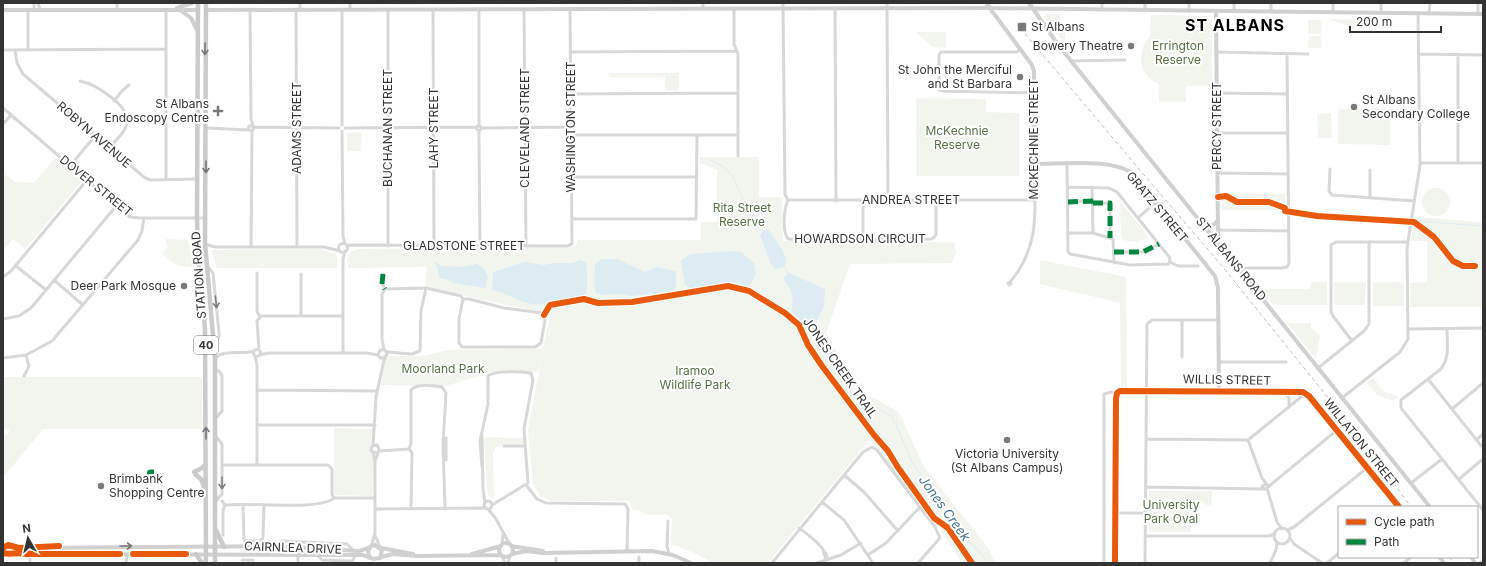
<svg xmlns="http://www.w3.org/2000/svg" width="1486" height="566" font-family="Inter,sans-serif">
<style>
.green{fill:#f1f5ed}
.water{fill:#ddebf3}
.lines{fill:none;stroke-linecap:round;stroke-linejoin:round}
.stream{stroke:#ddebf3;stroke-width:1}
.street{stroke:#d7d7d7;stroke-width:3}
.secondary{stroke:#d0d0d0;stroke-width:4}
.primary{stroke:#cacaca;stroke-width:4.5}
.rail{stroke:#bebebe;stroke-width:1;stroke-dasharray:4 3;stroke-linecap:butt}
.quiet{stroke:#00873e;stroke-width:5;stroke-dasharray:10 5;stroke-linecap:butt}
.cycleway-casing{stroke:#fff;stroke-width:8}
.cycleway{stroke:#e8590c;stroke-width:6}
.oneway{stroke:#777}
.oneway2{stroke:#7d7d7d}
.oneway3{stroke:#7a7a7a}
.poi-dot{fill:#7a7a7a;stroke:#fff;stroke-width:1.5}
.labels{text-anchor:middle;stroke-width:4;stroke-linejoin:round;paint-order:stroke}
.shield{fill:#fff;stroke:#707070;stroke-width:1}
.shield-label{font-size:11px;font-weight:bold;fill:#333}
.poi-label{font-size:12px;fill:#333;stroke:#fff;text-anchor:end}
.park-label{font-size:12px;fill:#56703f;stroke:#fff}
.street-label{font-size:12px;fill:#333;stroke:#fff}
.water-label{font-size:13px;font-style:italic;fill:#3f7597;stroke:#fff}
.district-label{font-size:16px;font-weight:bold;letter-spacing:1px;fill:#000;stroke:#fff}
</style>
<rect width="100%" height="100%" fill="#fff"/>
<path class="green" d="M1046 14H1060V31L1065 32V44L1044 17Z
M1151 15 1208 16 1212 20V86H1185L1186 102H1159V84C1142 77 1137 62 1144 45 1145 42 1149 38 1150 34 1151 28 1150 21 1151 15Z
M1329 19 1366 20 1367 26 1352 29 1348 26Z
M1308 20H1321V34H1308Z
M916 32H946V48L932 47Z
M1309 36H1321V48H1308Z
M608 73H679V90H665V77H609Z
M916 98 986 99V112L1019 113V176H916Z
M1338 109H1390V145L1338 144Z
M1331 113 1332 138H1318L1317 114Z
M361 132V151H347V133Z
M700 157H759V197H782L783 241 954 242 956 253 951 263 850 264 826 333 857 389 899 412 924 467 986 545 996 563H962L938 526 870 439 768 563H713L697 554 671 544 672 519 667 515H649L632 509 630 501H551L540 496 533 484 528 430 541 362 538 372H492L446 386 381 385 385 360 390 356H424L448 350 543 349 551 313 505 305 426 286V267L348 268C347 257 347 253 358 249L573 247 577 244V240H701V222H717V170L700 163Z
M55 158 83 180 25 249 13 239 3 251V172L15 182 34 183Z
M1422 202a14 14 0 1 1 28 0a14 14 0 1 1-28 0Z
M1223 193 1285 194V210H1222Z
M1120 201 1149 237C1139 242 1133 242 1123 240L1121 236Z
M1415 217 1483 222V307H1410V283L1427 282V241H1411Z
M165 239 188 240 194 267C179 267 171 265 162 252L168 247Z
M321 249 336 254 338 268H217L211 250Z
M1040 260 1126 277 1127 387H1121L1120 303 1040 284Z
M1311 282H1327V305H1273L1261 289H1310Z
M1334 282H1366L1365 305H1334Z
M1373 282H1404V306H1373Z
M1287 323H1311V329L1320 335 1316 359Z
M3 377H202V429H43L3 478V438L10 430 3 429Z
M1373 378 1383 391 1399 397 1393 401 1377 395 1367 383Z
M334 428 373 429 370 449 374 460 373 492 372 496 334 495Z
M486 437 524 438V444H507L496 447 493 453 494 498H490L487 491 484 439Z
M1149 491H1212V506L1206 505 1202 502C1191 509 1191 521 1191 532H1149Z"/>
<path class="water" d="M768 229C774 240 787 251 786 264L782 268 775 269 770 262 760 235 764 230Z
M734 251 741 252 754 263 756 274 749 286 734 282 690 288 685 285 681 261 690 254Z
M601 259H617L645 272 656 267 676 271V286L673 291 632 296 617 294 604 295 596 293 594 283 595 264Z
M581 260 586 263C587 273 589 286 585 295 565 299 543 309 524 302 512 298 506 293 492 290L493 272 525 262 544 265 553 263H572Z
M436 261 441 266 461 267 477 264 484 268 488 277 485 288 454 283 446 279 439 278V274L435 262Z
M789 273 825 289 824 306 816 323 806 326 791 311C796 298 790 288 783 278Z"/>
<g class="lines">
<path class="stream" d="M709 159 724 167 733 177 750 214 763 234
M1327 215 1407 220
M1417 221 1483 226
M784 266 789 274
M815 323 840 373 851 389 858 398 892 416 912 462 928 484 939 495 966 541 974 545 988 563"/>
<path class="street" d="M34 3V10
M38 3 40 10
M117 3V10
M783 3 785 195 788 200
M887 3 888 200
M296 9 297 247
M300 9V3
M342 9V125
M350 9V3
M388 9V246
M433 9 434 246
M479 9V125
M524 9 526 246
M703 9V3
M734 9V44L738 54V156
M835 9 836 201
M28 10V50
M166 10V179
M250 10 251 119 253 126
M1102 10V3
M1145 11V3
M1189 11V3
M1234 11V3
M1271 12V3
M1333 12V3
M1381 13V3
M1429 13 1430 3
M1478 14V3
M1020 49 1017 52H941L939 55V90L943 91 1034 93
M3 50 166 49
M15 50 17 63 23 74 145 178 151 180 198 179
M570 52 737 51
M1217 52 1308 54
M1419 54 1483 55
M1458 54V163
M1071 61 1125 60
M80 81C95 84 129 105 127 122 126 132 115 141 109 148
M1217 93 1287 94
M571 94 738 93
M114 101 122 91 129 85
M3 108 130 217 140 218H205
M3 124 11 115
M248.5 128a2.5 2.5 0 1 1 5 0a2.5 2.5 0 1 1-5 0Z
M253 127 339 128
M206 128 249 130
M345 128 476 127
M482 128 571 127
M342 131 343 236 345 244
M479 131 476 128 478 125 482 128 479 131V138L480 246
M1217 133H1287
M571 135H738
M1420 163H1483
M1067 164 1068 252 1070 254 1130 265 1169 264 1170 258 1117 192 1109 188 1068 187
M70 166 95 136
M1330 169 1329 191 1332 195 1414 201
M1218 173 1288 174
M572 177H697
M1092 187 1093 233
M1370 198V170
M788 200H1034
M788 200C784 209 782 231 788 239L855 240 863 238 869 240 932 239 936 235V200
M863 200V238
M1068 202 1093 201
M1093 203H1110V238
M1138 218 1156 202
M572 219H696L697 135
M1218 230 1288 231
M1068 233H1093L1113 239 1114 263
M338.5 248a4.5 4.5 0 1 1 9 0a4.5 4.5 0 1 1-9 0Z
M205 244 215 247H324L340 251
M347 245 567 246 572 244 570 9
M251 247 252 131
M1114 252H1143L1159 244
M1170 262 1178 266H1198
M16 266 46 290
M207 266 213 273 219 333V337L214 342
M1240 270 1247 268H1282L1287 267 1289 263 1287 54
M257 273V311L260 317
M301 274V316
M383 274 382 284 385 289
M3 277 11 271 87 180
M54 280 83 305
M1010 282C1041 246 1035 208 1034 164
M1010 282 1011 284 1009 285 1008 283Z
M463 299H469L504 308 542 313 545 320 541 343 535 347H462L459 343V319Z
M3 319 19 316 31 308 117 205
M1182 320V357
M1408 329 1483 328
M1447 329C1447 343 1450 357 1441 369L1401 400V408L1483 510
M1352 341 1333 316 1331 311V245L1336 242H1408
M253.5 353a3.5 3.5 0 1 1 7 0a3.5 3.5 0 1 1-7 0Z
M259 350 257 321 261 316H343
M384 350 382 339V294L385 289 426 288 461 296 463 299
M387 352 412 354 420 351 421 311 426 288
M343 353V259L345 251
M260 355 269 353H367L378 355
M255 356 257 365V465
M3 358 26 355 52 341 138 240 142 231 144 218
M215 358C225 349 241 355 254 351
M1219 362H1286
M1318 368 1364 331 1369 324V242
M215 369 220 372 222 376V411L215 419
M24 376 29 366 26 355
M1428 379 1483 448
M257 390 377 391
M1284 391 1289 398V407
M1342 398 1400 352 1408 339 1407 248 1420 165 1418 13
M1452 409 1483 383
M257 425H375
M215 435 222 444V494L215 502
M482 436 483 490 485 503
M1146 439 1248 440 1306 393
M1248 440 1262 478 1268 486 1267 489H1264L1262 486 1266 484
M1476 440 1483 434
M373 445 376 397 384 360 387 354 385 350H380L378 355 380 358 385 357
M504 446H525
M409 449 411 443V390C417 383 433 386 442 387L446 393 443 444 445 508
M379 451 409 449 412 453 411 508
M376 459 379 449 377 445 372 446 371 451 377 453
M446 460V438
M222 465H328L332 469V495L334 498H375
M482 467 480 441 488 404V376C494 370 522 372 531 373L533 380 524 429 528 483 492 505
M844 475 864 492 898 531
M1459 479 1483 459
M1411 483 1442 459
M526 485 537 499 546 503 625 504 628 509 627 551
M1146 487 1263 489
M1268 487 1337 430
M1267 488 1277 522 1282 529
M222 501 225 505C248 502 320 511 334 498
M484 505a4 4 0 1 1 8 0a4 4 0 1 1-8 0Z
M822 502 844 520 873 563
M243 505 244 540 259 541 263 538 264 505
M375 509 486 508
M488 509 496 519 510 545
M1116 513H1146
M668 521 667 546 669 554
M799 528C811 537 824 546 828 559
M1274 536a8 8 0 1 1 16 0a8 8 0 1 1-16 0Z
M1287 530 1294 527 1367 468
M223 535V510L225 505
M375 535 380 547
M1146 536H1269L1275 534
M1290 538 1294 544 1322 563
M502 545 503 535
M275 546 277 543 283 541 347 544 354 551
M371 547 375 533V461L373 453
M823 550 826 560
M30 554V563
M298 554V563
M317 555 322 560 349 561H352L356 555
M868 555 886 543 920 507
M502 556 505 563
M556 558V563
M242 560H253
M126 563 127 554
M508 563 510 556
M639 563V557
M772 563 863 452 872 447 877 450 935 527 940 538 918 563
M817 563 841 555 861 543
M1104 563V394L1111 392 1117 393
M1115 563 1116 399 1117 393 1123 390 1219 391
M1145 563 1147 324 1152 320H1219
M1270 563 1276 550 1277 542
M1327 563 1339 553
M1404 563 1411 557
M1480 563 1483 560"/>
<path class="secondary" d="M986 3 1032 65 1034 71V164C1061 164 1113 158 1133 174L1215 276 1218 288 1219 391H1300L1306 393 1399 507
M1029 3 1059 46 1430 507
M177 8 192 3
M3 10H198
M180 10 191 18 198 32
M206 10 985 8 1483 14
M1216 11 1218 236 1216 241
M1204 225C1209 227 1216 225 1218 220
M499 550a7 7 0 1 1 14 0a7 7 0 1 1-14 0Z
M511 546 543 551
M3 548 8 545 19 548 275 546 359 551C365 550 370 546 375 545L382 550 380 558 373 559 369 556 368 551 370 547
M381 548 413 554
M3 553 9 554 18 552 30 554 363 555 370 558
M472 554 501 546
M512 554 526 551 543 553 652 551 673 555 691 563
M381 557 393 554 417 556 501 555
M1439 557 1444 563
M1471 557 1475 563"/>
<path class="primary" d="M198 3 197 218 198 253 205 329 206 563
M206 3 205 243 215 358V563
M194 472 202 468 206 464
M196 475 201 479 204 487
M216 530 224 547
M196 554 202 563"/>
<path class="rail" d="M1025 34 1139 169 1222 266 1366 445 1411 507
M1449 557 1454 563"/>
<path class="quiet" d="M1068 202 1093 201
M1093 203H1110V238
M1114 252H1143L1159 244
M383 274 382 284 385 289
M147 474H150V472H154"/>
<g class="cycleway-casing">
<path id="cycleway" d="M1218 197 1226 196 1237 202H1269L1285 208V211L1317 216 1414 222 1434 237 1453 261 1463 266H1475
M544 315 550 305 584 299 598 303 632 302 728 286 749 291 785 313 799 325 808 345 822 366 874 435 888 451 897 466 934 518 948 528 972 563
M3 548 8 545 19 548 59 546
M3 553C10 555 17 552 26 554H120
M133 554H186
M1115 563 1116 399 1117 393 1120 391 1303 392 1309 396 1399 507"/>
</g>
<use href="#cycleway" class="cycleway"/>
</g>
<defs><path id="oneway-shaft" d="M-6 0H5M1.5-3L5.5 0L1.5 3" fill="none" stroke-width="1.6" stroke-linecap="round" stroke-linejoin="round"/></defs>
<g class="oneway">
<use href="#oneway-shaft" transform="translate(205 49) rotate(91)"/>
<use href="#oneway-shaft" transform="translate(206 167) rotate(90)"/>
<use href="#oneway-shaft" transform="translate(206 433) rotate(-90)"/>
</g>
<g class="oneway2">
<use href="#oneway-shaft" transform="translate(216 302) rotate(84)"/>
<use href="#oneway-shaft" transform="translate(222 483) rotate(90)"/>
</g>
<use class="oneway3" href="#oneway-shaft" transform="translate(126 546)"/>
<g class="poi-dot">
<rect x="1017" y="22" width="10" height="10" rx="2"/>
<circle cx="1131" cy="46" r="4"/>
<circle cx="1020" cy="77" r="4"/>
<circle cx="1354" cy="107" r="4"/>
<path d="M216 105h4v4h4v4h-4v4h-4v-4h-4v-4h4z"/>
<circle cx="184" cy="286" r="4"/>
<circle cx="1007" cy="440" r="4"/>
<circle cx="101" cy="486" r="4"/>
</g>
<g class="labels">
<rect class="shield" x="194" y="336" width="24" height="18" rx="3"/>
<g class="shield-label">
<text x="206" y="349">40</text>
</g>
<g class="poi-label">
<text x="1031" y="31" text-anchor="start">St Albans</text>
<text x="1123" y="50">Bowery Theatre</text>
<text x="1012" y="74">St John the Merciful<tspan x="1012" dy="14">and St Barbara</tspan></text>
<text x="1362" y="104" text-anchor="start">St Albans<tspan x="1362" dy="14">Secondary College</tspan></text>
<text x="209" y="108">St Albans<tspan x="209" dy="14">Endoscopy Centre</tspan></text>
<text x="176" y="290">Deer Park Mosque</text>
<text x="1007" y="458" text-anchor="middle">Victoria University<tspan x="1007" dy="14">(St Albans Campus)</tspan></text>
<text x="109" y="483" text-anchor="start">Brimbank<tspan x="109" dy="14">Shopping Centre</tspan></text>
</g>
<g class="park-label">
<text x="1178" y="50">Errington<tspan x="1178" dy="14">Reserve</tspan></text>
<text x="957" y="135">McKechnie<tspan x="957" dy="14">Reserve</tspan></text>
<text x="742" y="212">Rita Street<tspan x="742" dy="14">Reserve</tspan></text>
<text x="443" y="373">Moorland Park</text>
<text x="695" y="375">Iramoo<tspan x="695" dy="14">Wildlife Park</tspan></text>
<text x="1171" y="509">University<tspan x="1171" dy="14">Park Oval</tspan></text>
</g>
<g class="street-label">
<text transform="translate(1217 126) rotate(-90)" y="4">PERCY STREET</text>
<text transform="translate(571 127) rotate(-90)" y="4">WASHINGTON STREET</text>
<text transform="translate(297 128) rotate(-90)" y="4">ADAMS STREET</text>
<text transform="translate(388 128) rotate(-90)" y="4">BUCHANAN STREET</text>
<text transform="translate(434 128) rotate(-90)" y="4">LAHY STREET</text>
<text transform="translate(525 128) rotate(-90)" y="4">CLEVELAND STREET</text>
<text transform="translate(94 135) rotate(41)" y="4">ROBYN AVENUE</text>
<text transform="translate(1034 139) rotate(-90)" y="4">MCKECHNIE STREET</text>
<text transform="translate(96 186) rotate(39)" y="4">DOVER STREET</text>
<text x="911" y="204">ANDREA STREET</text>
<text transform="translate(1157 207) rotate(50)" y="4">GRATZ STREET</text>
<text x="860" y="243">HOWARDSON CIRCUIT</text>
<text x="464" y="250">GLADSTONE STREET</text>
<text transform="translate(1231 259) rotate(51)" y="4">ST ALBANS ROAD</text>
<text transform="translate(199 275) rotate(-94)" y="4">STATION ROAD</text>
<text transform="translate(840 368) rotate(55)" y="4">JONES CREEK TRAIL</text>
<text transform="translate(1227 380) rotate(1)" y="4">WILLIS STREET</text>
<text transform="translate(1361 443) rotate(51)" y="4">WILLATON STREET</text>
<text transform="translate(293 548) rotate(2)" y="4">CAIRNLEA DRIVE</text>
</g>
<g class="water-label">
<text transform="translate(945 508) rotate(54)" y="5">Jones Creek</text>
</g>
<g class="district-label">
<text x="1235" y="31">ST ALBANS</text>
</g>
</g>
<rect width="1486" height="566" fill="none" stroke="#333333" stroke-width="8"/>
<rect x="1338" y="506" width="140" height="52" fill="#ffffff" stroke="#adadad"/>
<rect x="1346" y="519" width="20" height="6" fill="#e8590c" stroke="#adadad"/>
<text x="1374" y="526" font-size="12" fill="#333333">Cycle path</text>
<rect x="1346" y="539" width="20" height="6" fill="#00873e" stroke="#adadad"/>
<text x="1374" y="546" font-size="12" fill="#333333">Path</text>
<g transform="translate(28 538) rotate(352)" stroke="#ffffff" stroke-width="3" paint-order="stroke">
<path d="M0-3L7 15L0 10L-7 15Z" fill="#333333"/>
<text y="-6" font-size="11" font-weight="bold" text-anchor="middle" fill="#333333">N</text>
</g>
<path d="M1350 26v6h91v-6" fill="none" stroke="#333333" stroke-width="2"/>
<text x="1356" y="26" font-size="12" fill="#333333" stroke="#ffffff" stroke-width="3" paint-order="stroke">200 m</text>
</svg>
